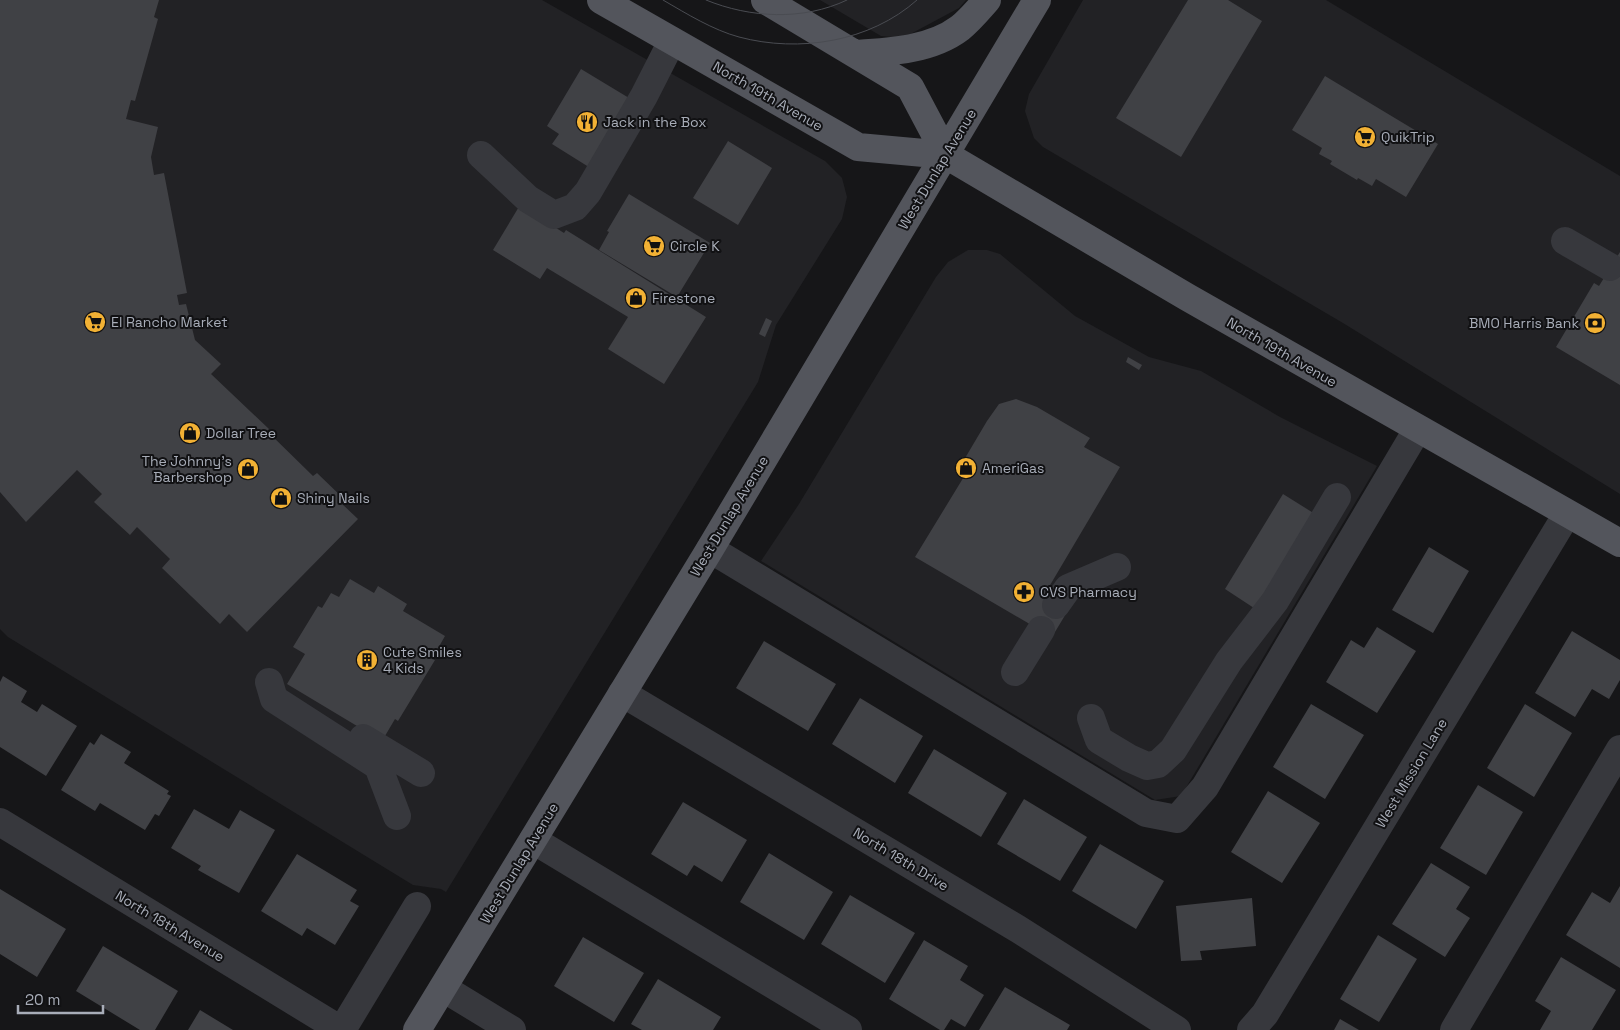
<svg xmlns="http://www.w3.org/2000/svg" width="1620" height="1030" font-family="'Space Grotesk',sans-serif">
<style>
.built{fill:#222225}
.building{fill:#404145}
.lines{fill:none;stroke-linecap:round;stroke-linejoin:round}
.minor{stroke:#37383d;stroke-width:28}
.major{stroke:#53555c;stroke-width:28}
.tram{stroke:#4a4c52;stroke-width:1}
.labels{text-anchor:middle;stroke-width:4;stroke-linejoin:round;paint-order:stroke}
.street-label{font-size:14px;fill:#a8adb8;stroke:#111113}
.poi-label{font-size:14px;fill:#a8adb8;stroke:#111113;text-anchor:start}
</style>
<rect width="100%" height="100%" fill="#161618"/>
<path class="built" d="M0 0H542L825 161 842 178 847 197 842 219 776 325 758 382 446 892 441 889 413 885 8 637 0 629Z
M820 0H966L959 8 903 38 881 36Z
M1083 0H1326L1620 176V494L1343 323 1043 147 1034 138 1025 111 1029 94Z
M968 250H987L1000 254 1075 316 1149 357 1201 371 1280 417 1377 466 1181 796 1155 800 761 561 799 504 936 277 948 262Z"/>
<path class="building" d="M0 0H159L154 17 158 19 135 101 131 100 126 119 158 127 151 157 154 175 164 173 187 293 177 295 179 305 186 304 195 340 221 364 211 374 269 429 267 431 313 476 317 473 344 499 340 502 358 519 247 632 229 614 220 624 162 568 170 559 137 527 130 535 94 502 102 494 77 470 26 522 0 492Z
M1188 0H1228L1262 21 1181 157 1116 118Z
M581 69 634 101 592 169 552 144 559 134 547 126Z
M1325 76 1438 144 1406 197 1376 179 1372 186 1358 178 1357 180 1330 164 1332 161 1319 154 1322 148 1292 130Z
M728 141 772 168 738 225 693 198Z
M629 194 710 243 677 297 599 250 609 232 607 231Z
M520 205 564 233 566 230 706 317 664 384 608 349 628 317 547 268 540 279 493 250Z
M1620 252V385L1556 347 1594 283 1599 286Z
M766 318 772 321 765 337 759 334Z
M1128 357 1142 365 1139 370 1126 362Z
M1016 399 1037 407 1090 438 1084 447 1120 467 1043 597 1067 612 1052 637 915 557 965 475 958 470 987 421 999 404Z
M1283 494 1315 514 1257 610 1225 589Z
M1429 547 1469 571 1433 633 1392 610Z
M350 579 374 593 378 586 407 604 403 611 445 636 432 659 435 660 398 721 395 719 382 741 287 684 305 654 293 647 318 606 322 608 331 593 339 597Z
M1377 627 1416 651 1377 713 1326 682 1351 640 1364 648Z
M1572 631 1620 660V680L1609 699 1592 689 1575 717 1535 693Z
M764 641 836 684 808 731 736 688Z
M3 676 27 691 21 702 37 712 42 704 77 726 46 776 0 747V682Z
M860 698 923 736 895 783 832 744Z
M1311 704 1364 735 1325 799 1273 767Z
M1525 704 1572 733 1534 797 1487 768Z
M101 734 131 752 124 763 169 791 167 794 171 796 159 816 155 814 145 830 100 803 95 811 61 790 90 742 94 745Z
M934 749 1007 793 981 837 908 793Z
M1478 785 1523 812 1486 875 1440 848Z
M1268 791 1320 823 1282 883 1231 852Z
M1024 799 1087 837 1060 881 997 844Z
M683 802 747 840 722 882 694 865 687 876 651 854Z
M194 809 229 829 240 810 275 830 239 893 198 870 201 866 171 848Z
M1100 844 1164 881 1136 929 1072 891Z
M769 853 833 892 804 940 740 902Z
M297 854 357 890 350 901 359 906 335 945 307 928 302 936 261 911Z
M1431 863 1470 887 1456 909 1470 918 1445 957 1392 924Z
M1620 886V968L1566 935 1592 892 1610 903Z
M0 889 66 929 37 977 0 954Z
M850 895 915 933 885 983 821 944Z
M1252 898 1256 946 1200 951 1202 960 1181 961 1176 906Z
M1378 935 1417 959 1379 1022 1340 999Z
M583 937 644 973 614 1022 554 986Z
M924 940 968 966 960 980 984 995 965 1027 951 1019 944 1030H940L889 999Z
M103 946 178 991 155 1030H140L76 991Z
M1561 957 1616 990 1592 1030H1540L1551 1011 1535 1001Z
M658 979 721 1017 713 1030H642L631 1024Z
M1005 987 1070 1025 1067 1030H979Z
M200 1010 233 1030H188Z
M1340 1019 1359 1030H1334Z"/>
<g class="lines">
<path class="minor" d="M481 155 528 199 554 215 575 207 588 192 644 96 672 41
M1565 241 1610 267
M710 549 1146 813 1177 819 1205 787 1417 430
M1056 605 1068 588 1117 567
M1015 672 1041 630
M269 682 274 699 378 766 397 816
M622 693 1018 929 1177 1030
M1091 718 1099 740 1129 758 1147 766 1158 764 1173 750 1229 661 1275 601 1337 497
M363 738 421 773
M0 822 341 1030
M533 840 848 1030
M443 988 512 1030
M342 1030 417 906
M1251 1030 1265 1014 1567 514
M1454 1030 1620 749"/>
<path class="major" d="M601 0 858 147 946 155 1187 297 1620 543
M765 0 910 87 946 155
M855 54C890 52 931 50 960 28 970 20 979 9 987 0
M417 1030 710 549 1037 0"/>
<path class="tram" d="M663 0C687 14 713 30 739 37 799 53 870 42 917 0
M706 0C750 18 803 21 847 0"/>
</g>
<defs>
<g id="restaurant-disc" transform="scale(1.125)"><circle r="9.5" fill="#f2b134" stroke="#111113"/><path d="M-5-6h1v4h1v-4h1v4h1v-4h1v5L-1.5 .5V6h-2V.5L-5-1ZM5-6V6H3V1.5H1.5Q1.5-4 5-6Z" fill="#111"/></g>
<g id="supermarket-disc" transform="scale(1.125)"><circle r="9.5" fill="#f2b134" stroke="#111113"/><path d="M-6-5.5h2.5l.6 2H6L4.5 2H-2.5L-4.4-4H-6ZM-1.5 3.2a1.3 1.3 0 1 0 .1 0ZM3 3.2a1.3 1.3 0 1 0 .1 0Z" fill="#111"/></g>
<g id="shop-disc" transform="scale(1.125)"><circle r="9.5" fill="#f2b134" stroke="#111113"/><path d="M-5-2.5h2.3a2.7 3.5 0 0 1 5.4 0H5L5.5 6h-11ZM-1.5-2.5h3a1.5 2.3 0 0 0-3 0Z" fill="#111"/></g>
<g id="bank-disc" transform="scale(1.125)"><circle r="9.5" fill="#f2b134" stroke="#111113"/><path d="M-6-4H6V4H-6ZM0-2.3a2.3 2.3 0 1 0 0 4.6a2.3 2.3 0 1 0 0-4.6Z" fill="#111"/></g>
<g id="pharmacy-disc" transform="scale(1.125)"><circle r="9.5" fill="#f2b134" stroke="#111113"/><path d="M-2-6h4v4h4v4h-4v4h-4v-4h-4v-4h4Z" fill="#111"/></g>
<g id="building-disc" transform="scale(1.125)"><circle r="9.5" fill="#f2b134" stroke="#111113"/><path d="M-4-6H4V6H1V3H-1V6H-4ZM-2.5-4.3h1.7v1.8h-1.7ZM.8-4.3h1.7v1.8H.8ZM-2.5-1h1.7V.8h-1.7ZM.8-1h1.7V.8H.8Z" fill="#111"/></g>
</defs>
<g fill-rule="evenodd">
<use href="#restaurant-disc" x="587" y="122"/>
<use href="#supermarket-disc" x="1365" y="137"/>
<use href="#supermarket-disc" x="654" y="246"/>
<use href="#shop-disc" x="636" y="298"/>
<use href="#supermarket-disc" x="95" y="322"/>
<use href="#bank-disc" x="1595" y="323"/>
<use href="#shop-disc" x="190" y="433"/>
<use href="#shop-disc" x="966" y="468"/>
<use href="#shop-disc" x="248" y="469"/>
<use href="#shop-disc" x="281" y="498"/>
<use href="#pharmacy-disc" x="1024" y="592"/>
<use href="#building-disc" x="367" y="660"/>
</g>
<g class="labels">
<g class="street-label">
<text transform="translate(768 96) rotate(30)" y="5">North 19th Avenue</text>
<text transform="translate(937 169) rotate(-59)" y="5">West Dunlap Avenue</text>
<text transform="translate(1282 352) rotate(30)" y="5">North 19th Avenue</text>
<text transform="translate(729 516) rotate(-59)" y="5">West Dunlap Avenue</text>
<text transform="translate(1411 773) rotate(-59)" y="5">West Mission Lane</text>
<text transform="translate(901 859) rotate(31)" y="5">North 18th Drive</text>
<text transform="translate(519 863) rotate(-59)" y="5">West Dunlap Avenue</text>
<text transform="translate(170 926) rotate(31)" y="5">North 18th Avenue</text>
</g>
<g class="poi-label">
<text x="603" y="127">Jack in the Box</text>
<text x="1381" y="142">QuikTrip</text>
<text x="670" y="251">Circle K</text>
<text x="652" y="303">Firestone</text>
<text x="111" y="327">El Rancho Market</text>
<text x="1579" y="328" text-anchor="end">BMO Harris Bank</text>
<text x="206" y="438">Dollar Tree</text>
<text x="232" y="466" text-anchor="end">The Johnny's<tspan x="232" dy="16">Barbershop</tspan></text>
<text x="982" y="473">AmeriGas</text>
<text x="297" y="503">Shiny Nails</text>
<text x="1040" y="597">CVS Pharmacy</text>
<text x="383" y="657">Cute Smiles<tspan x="383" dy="16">4 Kids</tspan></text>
</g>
</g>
<path d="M18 1005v8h85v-8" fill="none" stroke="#a8adb8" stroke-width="2.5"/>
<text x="25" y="1005" font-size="15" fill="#a8adb8" stroke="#111113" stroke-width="4" paint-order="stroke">20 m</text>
</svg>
